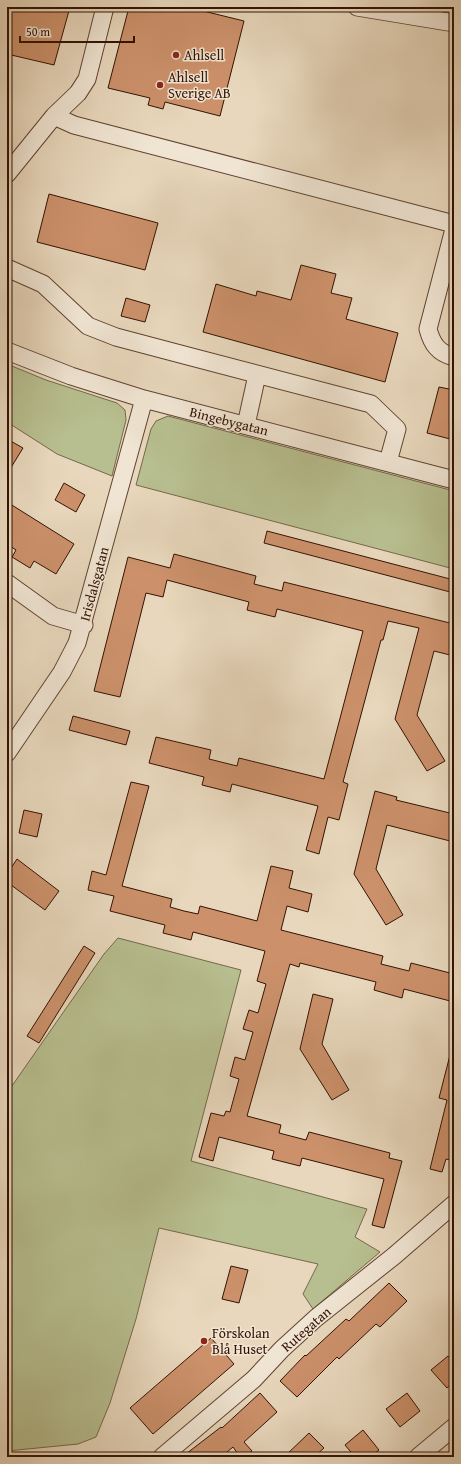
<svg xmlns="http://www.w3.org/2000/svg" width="461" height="1464" font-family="'Gentium Book Plus',serif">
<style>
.green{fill:#b7be8f;stroke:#756849}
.building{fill:#cc916b;stroke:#331203}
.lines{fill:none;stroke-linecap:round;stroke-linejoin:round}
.minor-casing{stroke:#604331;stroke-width:19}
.minor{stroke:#f0e5d3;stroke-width:17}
.poi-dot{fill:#8f2418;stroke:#f0e5d3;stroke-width:1.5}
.labels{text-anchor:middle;stroke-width:3;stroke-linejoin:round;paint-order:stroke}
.poi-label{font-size:14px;fill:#331203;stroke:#f0e5d3;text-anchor:start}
.street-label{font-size:14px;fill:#331203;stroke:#f0e5d3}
</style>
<rect width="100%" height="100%" fill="#e8d7bc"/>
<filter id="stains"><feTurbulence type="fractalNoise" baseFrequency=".005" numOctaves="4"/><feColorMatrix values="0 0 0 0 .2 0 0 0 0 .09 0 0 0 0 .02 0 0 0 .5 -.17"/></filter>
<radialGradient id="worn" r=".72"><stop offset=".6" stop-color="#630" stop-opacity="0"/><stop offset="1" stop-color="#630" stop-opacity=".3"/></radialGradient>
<path class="green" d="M7 364 46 380 117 403 125 410 126 420 112 476 57 454 7 422Z
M168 416 454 491V569L136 485 151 429 156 421Z
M118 938 241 970 191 1161 367 1209 355 1237 380 1252 313 1309 303 1294 318 1264 159 1228 136 1319 110 1403 96 1437 78 1444 7 1451V1093L104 954Z"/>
<path class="building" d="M7 7H70L54 65 7 54Z
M129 7H187L244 21 220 116 165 102 163 109 148 105 150 98 108 88Z
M49 194 158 223 145 270 37 242Z
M301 265 336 274 331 293 352 298 346 319 398 333 385 382 203 332 216 284 256 296 257 291 291 300Z
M126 298 150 305 145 322 121 316Z
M439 387 454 390V440L427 433Z
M7 439 23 448 7 474Z
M64 483 85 495 76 512 55 500Z
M7 502 74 544 56 574 34 561 30 568 12 557 16 550 7 544Z
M267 531 454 580V593L264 543Z
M174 554 256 576 254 584 282 591 284 582 454 624V656L434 651 417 715 445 761 427 771 395 719 419 628 388 621 383 640H381L343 782 348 784 339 820 328 817 319 854 306 850 318 806 232 784 230 792 202 785 204 777 149 763 156 737 211 750 209 759 237 766 239 758 324 779 363 631 277 609 275 617 247 610 249 602 167 580 163 597 146 593 120 697 94 691 128 557 170 568Z
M73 716 130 731 126 745 69 730Z
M131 782 149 786 122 886 172 899 170 907 184 911 198 914 200 906 257 921 271 866 293 871 289 888 312 894 308 912 287 906 281 930 383 956 381 964 409 971 411 963 454 974V1002L404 989 402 998 374 990 376 982 300 963 299 967 290 964 247 1116 281 1125 279 1133 306 1140 309 1132 390 1153 389 1158 402 1161 384 1228 372 1225 384 1179 302 1158 300 1166 272 1159 274 1151 219 1137 213 1161 199 1157 211 1113 224 1116 226 1111 230 1112 239 1079 230 1076 235 1057 245 1060 253 1032 243 1029 249 1010 258 1013 266 984 257 981 265 951 193 932 191 940 163 933 165 925 110 911 114 896 88 890 92 871 106 875Z
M375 791 397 797 396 800 454 814V842L387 825 376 869 403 915 386 925 354 874Z
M24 810 42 814 37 837 19 833Z
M17 859 59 891 45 910 7 882V874Z
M84 946 95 953 39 1043 27 1036Z
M313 994 333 999 322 1044 349 1090 332 1100 300 1049Z
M450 1055 454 1056V1161L446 1159 442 1172 430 1169 447 1100 439 1098Z
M231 1266 248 1270 239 1303 222 1299Z
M389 1283 407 1301 380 1327 376 1324 339 1359 337 1357 297 1397 280 1381 305 1355 306 1356 346 1319 349 1321Z
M211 1338 234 1364 153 1434 130 1408Z
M448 1356 454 1363V1382L447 1388 431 1370Z
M260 1393 277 1412 244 1442 252 1451 244 1457H240L233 1447 221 1457H182L221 1427 222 1428Z
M407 1393 420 1411 400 1427 386 1409Z
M363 1430 379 1450 370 1457H355L345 1445Z
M309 1433 324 1448 314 1457H284Z"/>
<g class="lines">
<g class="minor-casing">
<path id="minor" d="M105 7 87 79 78 93 54 116 74 125 454 224
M357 7 454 23
M7 174 54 116
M454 229 428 329C432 344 438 353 454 357
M7 268 43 284 88 326 116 337 184 355 371 404 397 429 388 462
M7 351 71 376 144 399 454 480
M246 425 257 375
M7 583 53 616 84 625
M7 753 62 672 77 643 144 399
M162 1457 254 1379 282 1349 316 1318 394 1256 454 1204
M418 1457 454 1427"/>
</g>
<use href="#minor" class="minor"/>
</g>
<g class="poi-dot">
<circle cx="176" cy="55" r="4"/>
<circle cx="160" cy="85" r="4"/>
<circle cx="204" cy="1341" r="4"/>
</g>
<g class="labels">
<g class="poi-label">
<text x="184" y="60">Ahlsell</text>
<text x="168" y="82">Ahlsell<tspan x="168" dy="16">Sverige AB</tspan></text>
<text x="212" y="1338">Förskolan<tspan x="212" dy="16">Blå Huset</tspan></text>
</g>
<g class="street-label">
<text transform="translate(229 421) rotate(14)" y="5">Bingebygatan</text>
<text transform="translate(94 584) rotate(-75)" y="5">Irisdalsgatan</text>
<text transform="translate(306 1329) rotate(-41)" y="5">Rutegatan</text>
</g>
</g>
<rect width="461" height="1464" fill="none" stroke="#e8d7bc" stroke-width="24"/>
<rect x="8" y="8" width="445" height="1448" fill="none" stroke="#331203" stroke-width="2"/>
<rect x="12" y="12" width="437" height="1440" fill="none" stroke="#331203"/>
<path d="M20 36v6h114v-6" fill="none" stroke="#331203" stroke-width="2"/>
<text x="26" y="36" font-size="12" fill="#331203" stroke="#f0e5d3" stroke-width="3" paint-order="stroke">50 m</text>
<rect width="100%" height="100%" filter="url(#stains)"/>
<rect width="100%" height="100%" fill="url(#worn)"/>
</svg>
